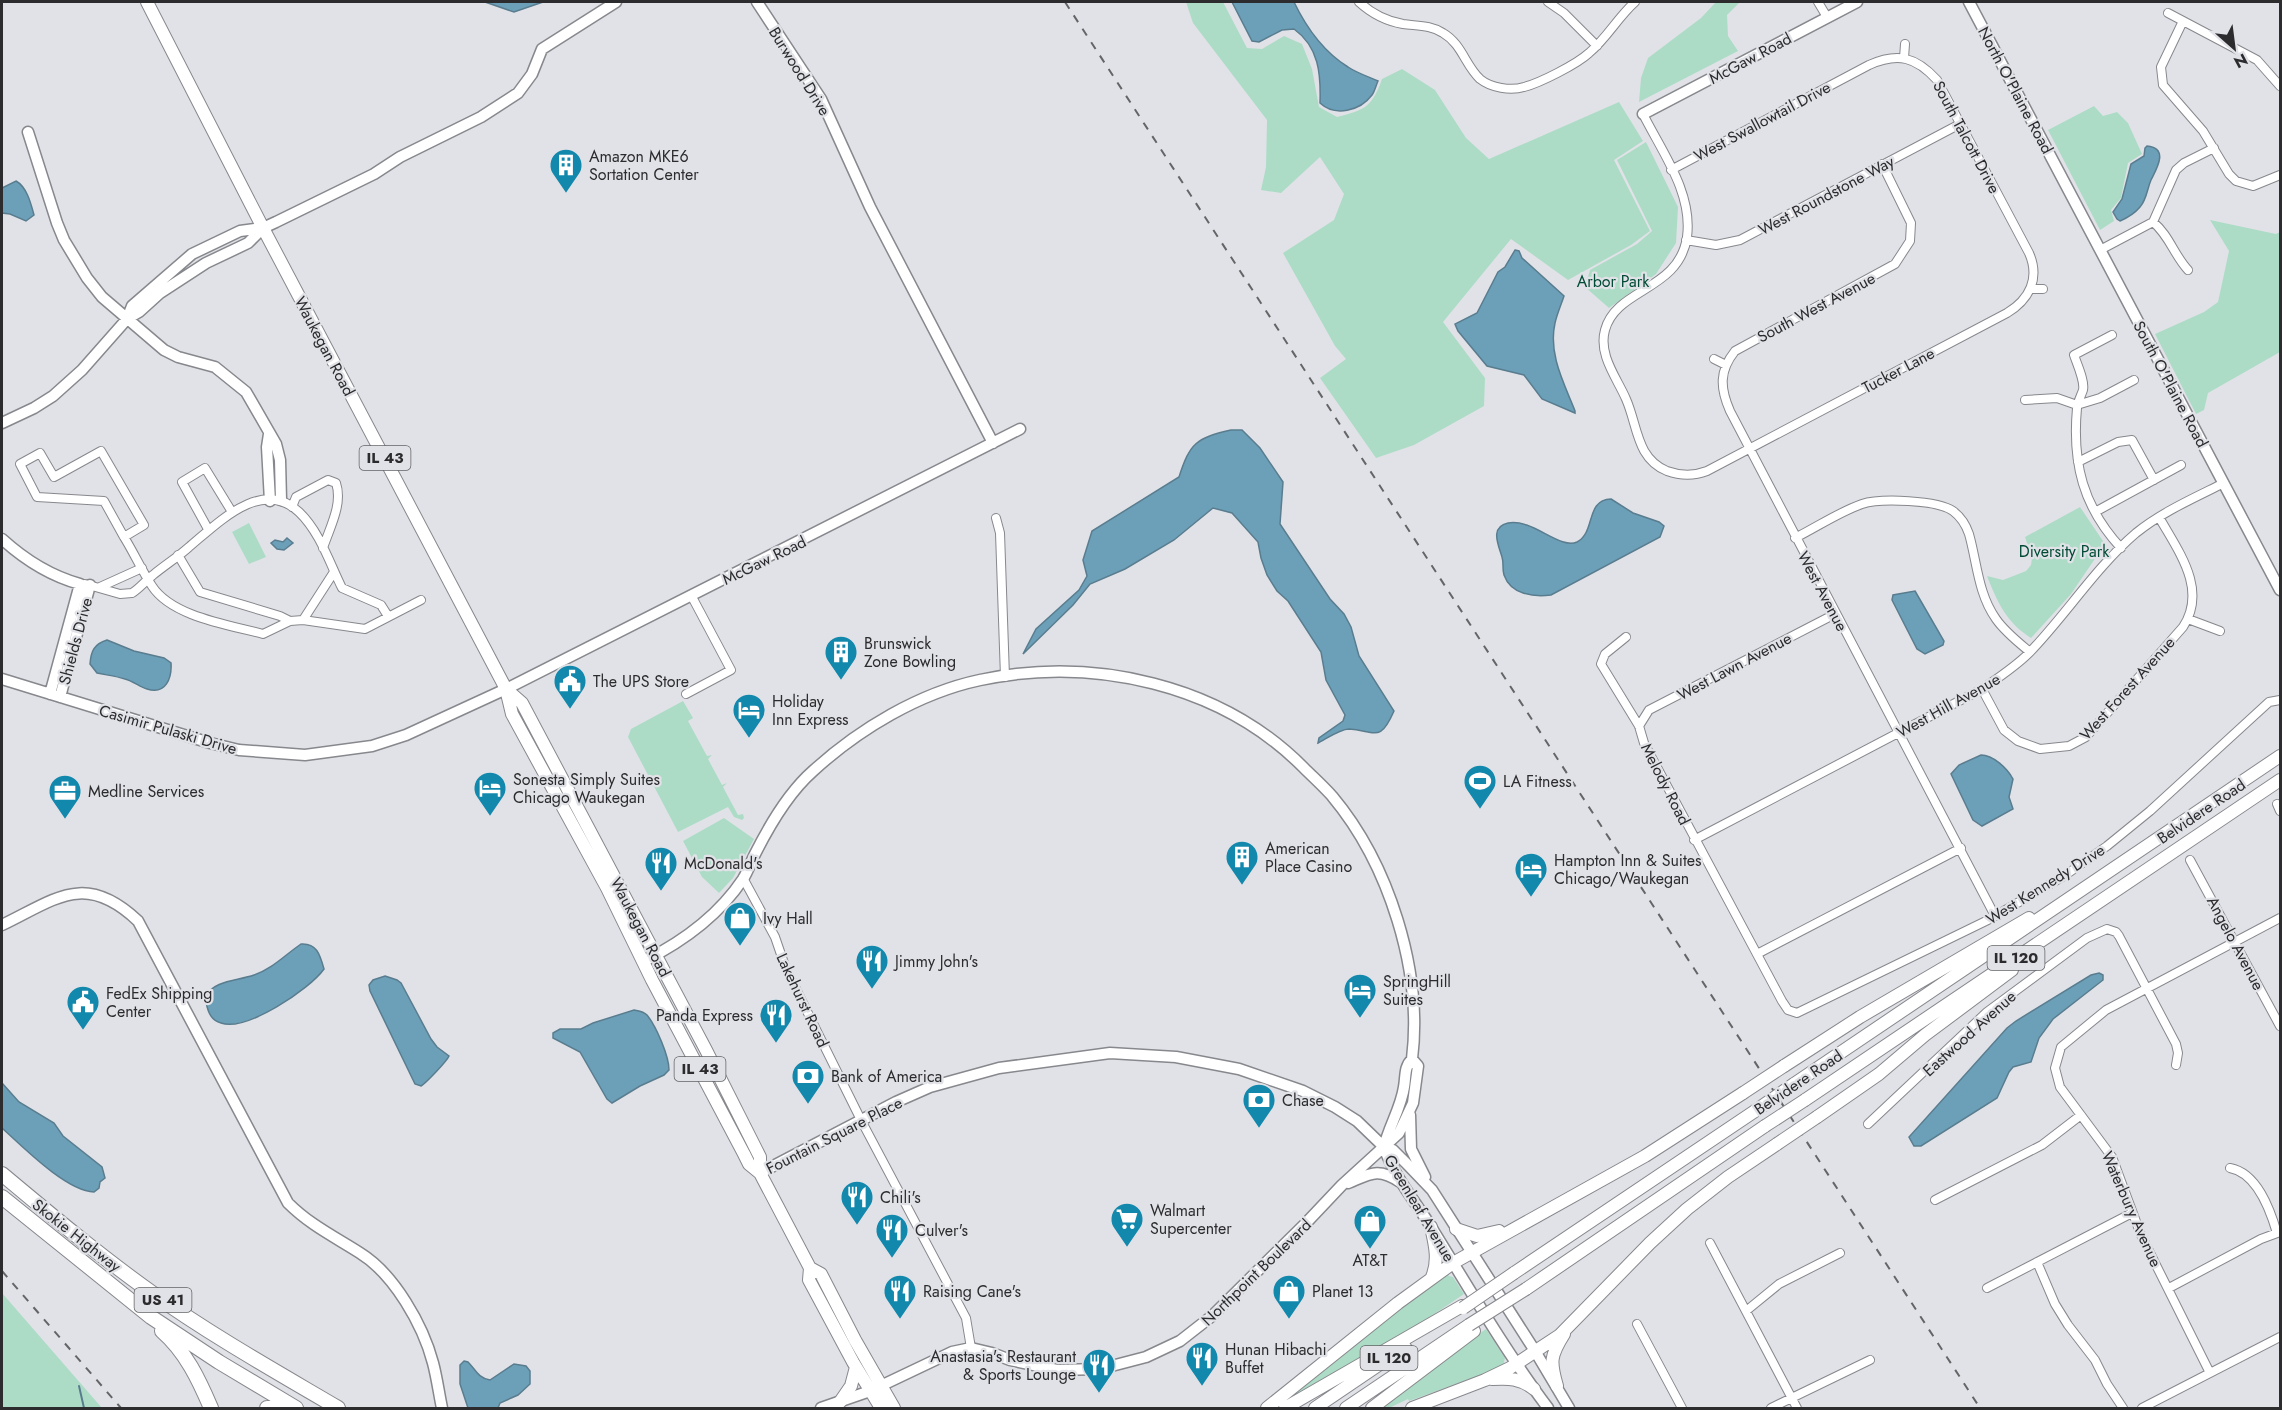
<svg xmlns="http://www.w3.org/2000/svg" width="2282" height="1410" font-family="Jost,sans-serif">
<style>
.green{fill:#addcc6}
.water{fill:#6ca0b9;stroke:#597d8f;stroke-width:1.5}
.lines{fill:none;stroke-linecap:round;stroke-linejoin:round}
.stream{stroke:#597d8f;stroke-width:2}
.street-casing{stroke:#87888d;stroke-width:10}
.secondary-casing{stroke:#87888d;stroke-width:13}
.primary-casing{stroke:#87888d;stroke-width:14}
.highway-casing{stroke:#87888d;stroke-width:16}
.street{stroke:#fff;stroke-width:8}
.secondary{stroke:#fff;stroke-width:10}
.primary{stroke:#fff;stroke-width:12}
.highway{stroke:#fff;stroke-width:14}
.rail{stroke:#646567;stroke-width:2;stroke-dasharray:8 8;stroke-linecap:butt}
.primary-bridge-casing{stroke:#87888d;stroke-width:14;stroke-linecap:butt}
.primary-bridge{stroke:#fff;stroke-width:12}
.labels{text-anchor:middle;stroke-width:4.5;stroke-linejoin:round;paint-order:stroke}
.shield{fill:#e1e2e7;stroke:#626366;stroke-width:1.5}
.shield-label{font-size:15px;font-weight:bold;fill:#2c2c2e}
.street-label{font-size:16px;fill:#2c2c2e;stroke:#e1e2e7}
.poi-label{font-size:16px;fill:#2c2c2e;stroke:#e1e2e7;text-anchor:start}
.park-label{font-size:16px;fill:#014b34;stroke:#e1e2e7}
</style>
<rect width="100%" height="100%" fill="#e1e2e7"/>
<path class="green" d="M1186 2H1223L1247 48 1262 49 1284 36 1302 44 1312 69 1319 107 1337 117C1365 110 1372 107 1382 79L1402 69 1435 90 1466 138 1489 159 1619 102 1643 141 1614 160 1650 231 1631 245 1568 280 1511 239 1443 322 1485 378 1484 406 1414 445 1376 458 1320 378 1346 359 1335 346 1283 253 1334 220 1344 194 1320 157 1281 193 1261 190 1266 167 1267 120 1193 23Z
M1716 2H1740L1727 15 1728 36 1738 51 1639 102 1641 78 1648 58 1701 18Z
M2094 106 2103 116 2117 112 2128 123 2142 154 2128 163 2121 198 2111 210 2114 221 2100 230 2048 130Z
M1646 142 1678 207 1676 243 1656 274 1609 308 1585 287 1590 270 1637 244 1652 231 1617 160Z
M2210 220 2276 234 2280 232V352L2208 393 2204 410 2196 414 2155 334 2204 312 2218 302 2229 251Z
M2080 507 2105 544 2071 594 2031 638C2007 623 1997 602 1987 576L2003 580 2026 571 2031 565 2032 558 2025 537Z
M249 523 266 557 249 564 232 532Z
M683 701 693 718 688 721 707 756 712 755 708 759 722 785 727 783 723 787 738 815 743 814 744 818 742 820 734 817 728 807 678 832 628 737 631 729Z
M724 818 754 839 733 878 719 893 702 877 683 841Z
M1445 1271 1449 1276 1453 1277 1464 1294 1418 1325 1279 1408H1276Z
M2 1293 102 1408H2Z
M1486 1329 1505 1358 1504 1362 1506 1366 1409 1401 1408 1399 1389 1408H1382L1455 1350Z"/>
<path class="water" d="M485 2H543L514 12Z
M1232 2H1294C1306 27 1324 52 1348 67 1357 73 1369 77 1378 81 1376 85 1375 91 1372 95 1360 111 1335 117 1320 103 1321 74 1319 47 1294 29L1282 30 1259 42 1252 41Z
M2147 146C2169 148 2157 168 2151 180 2147 189 2147 199 2140 207 2135 213 2127 218 2120 221L2117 219 2113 212 2122 199 2131 164 2144 156 2145 148Z
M16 181C27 187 31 204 34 215L26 221 10 214 2 213V188Z
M1515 250 1519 251 1522 258 1564 296C1561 305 1557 314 1555 323 1548 354 1564 383 1575 411V413L1542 399 1524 375 1487 366 1458 331 1455 324 1477 313 1498 272 1505 267Z
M1231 430H1242L1260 448 1283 482 1280 524 1330 599 1344 614 1351 627 1359 656 1394 711C1380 743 1376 731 1349 729 1340 729 1326 739 1318 743L1319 738 1343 721 1345 715 1326 680 1321 652 1288 601 1277 591 1267 575 1261 558 1258 542 1232 513 1213 508 1174 540 1125 569 1090 584 1073 605 1023 654 1036 629 1079 590 1087 576 1083 560 1092 531 1179 477C1190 443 1196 438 1231 430Z
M1611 499 1633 513 1659 522 1664 526 1660 537 1551 595C1534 597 1511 595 1504 575 1502 569 1504 563 1502 557 1499 546 1489 527 1508 523 1532 518 1560 550 1577 542 1596 532 1585 500 1611 499Z
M287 538 293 543 284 550 277 549 271 543 275 540 283 542Z
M1915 591 1944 641 1943 645 1925 654 1917 649 1892 600 1893 595Z
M107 640 134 651 164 658 171 663C172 678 166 695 147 689 140 687 133 681 125 679 116 676 106 675 97 673L90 664C91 651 94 644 107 640Z
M1981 755C1993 755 2007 768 2013 779L2009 797 2013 809 1982 826 1973 820 1951 774 1959 765Z
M301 944C317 943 320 955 324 969 310 989 246 1032 221 1023 209 1020 207 1008 205 997 214 980 237 981 254 975 272 969 285 955 301 944Z
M2099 973 2103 975V980L2053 1019 2039 1038 2031 1062 2013 1067 2009 1072 1997 1098 1921 1146H1914L1909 1137 2007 1028 2016 1021 2091 975Z
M385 976 397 980 401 983 431 1039 437 1047 449 1056C447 1061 426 1083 421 1086L415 1084 370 991 369 985 373 980Z
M634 1010C639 1011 643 1011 647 1015 656 1026 669 1056 669 1070L664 1075 640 1086 612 1103 607 1099 580 1052 553 1038V1033L560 1029H581L593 1023Z
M2 1083 19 1102 54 1123 63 1136 102 1167 105 1178 100 1182 99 1188 94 1192C66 1191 22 1146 2 1128Z
M464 1361 468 1362C476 1370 478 1378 490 1380L514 1364 526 1366 530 1371V1384L518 1395 500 1403 498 1408H468L460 1384V1365Z"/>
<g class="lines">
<path class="stream" d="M79 1386 84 1408"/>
<g class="street-casing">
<path id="street" d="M1359 2C1371 13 1386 21 1403 24 1417 26 1431 25 1443 33 1462 44 1465 65 1480 79 1491 88 1511 91 1524 87 1540 83 1577 64 1589 53 1607 38 1618 17 1635 2
M1548 2 1564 13 1597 46
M1818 2 1827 17
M2168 13 2257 60 2280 86
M2183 21 2161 67 2163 85 2203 131 2229 174 2236 181 2253 186 2280 175
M1904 58 1905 44
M1643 114C1662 152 1693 193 1687 237 1679 291 1616 288 1605 330 1598 355 1617 378 1626 399 1638 426 1636 458 1667 471 1681 476 1694 476 1707 471L2007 313C2030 299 2040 278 2029 253L1937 80C1916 57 1898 52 1869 65L1671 170
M1882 164 1911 223 1910 241 1895 264 1735 351C1719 371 1720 388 1730 411L1995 916
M2153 222C2169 235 2174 255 2188 270
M1686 240 1716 245 1740 240 1960 124
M2100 250 2153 222 2176 170 2184 163 2214 148
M2032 289H2043
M2112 335 2074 355C2077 364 2085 381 2083 390 2081 396 2078 401 2077 408 2072 463 2083 507 2121 548
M1714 359 1726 365
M2025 400 2057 398 2077 405 2100 398 2134 380
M101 451 144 525 124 537 104 501 37 497 20 464 40 453 54 477Z
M2078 462 2118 442 2132 440 2154 480
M292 507 296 497 328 480 336 483C343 504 330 527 323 548
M2095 512 2181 465
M996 518 1000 533 1005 677
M208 529 182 482 205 468 232 512
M124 537C134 553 142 571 152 586 172 617 230 625 263 634L290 621 303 620 365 629 421 600
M1795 538C1817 527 1839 512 1862 504 1880 498 1938 500 1953 511 1961 517 1966 525 1969 534 1977 562 1978 594 1996 619 2005 632 2018 642 2030 652
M178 555 200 592 280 616 290 621
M85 584 120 594 132 593C140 588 145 581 153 575 165 565 178 557 189 547 218 523 262 477 299 512 320 532 330 564 342 588L381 605 388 616
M100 587 142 568
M2188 619 2220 631
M303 620 334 572
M1626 637 1605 654 1601 664 1639 726 1644 743 1782 1001 1788 1010 1797 1013 1988 920 2064 876 2107 846 2150 811 2269 702 2280 700
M1982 689 2004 730 2018 741 2040 749 2069 746 2086 737 2183 627C2208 589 2178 551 2159 517
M686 694 731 670 691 595
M1639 726 1649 710 1835 614
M2277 804 2280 811
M1694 840 1982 689C1998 678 2015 667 2029 653 2066 615 2095 568 2136 533 2162 512 2194 498 2224 483
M2190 860 2280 1026
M743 878 775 937 786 969 862 1122 966 1318 971 1348
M1757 954 1961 848
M1868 1124 1987 1012 2087 938 2107 929 2116 932 2119 936 2176 1044 2178 1053 2176 1065
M2230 1168C2257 1173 2270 1209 2277 1233
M1935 1200 2042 1145 2081 1115
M1710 1243 1797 1408
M2037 1262 2055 1304 2068 1325 2095 1360 2107 1384 2123 1408
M1987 1288 2132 1213
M2169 1288 2261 1239 2280 1232
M1746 1311 1779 1284 1840 1253
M1637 1324 1682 1408
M2210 1373 2141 1235 2112 1157 2060 1087 2055 1068 2061 1047 2106 1010 2280 918
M1771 1408 1870 1360
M2142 1408 2280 1337"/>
</g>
<g class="secondary-casing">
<path id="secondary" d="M757 2 821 99 870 207 993 443
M1969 2 2280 590
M1643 114 1857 2
M28 132 57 223 64 240 87 278 102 297 164 350 178 357 215 367 246 392 276 444 280 460 281 500
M127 319 139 312 160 293 206 263 248 243 263 228
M2 423 34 408 53 396 82 370 127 319 132 306 192 254 240 231 263 228 276 222 374 174 400 157 481 117 518 93 532 74 542 49 616 2
M269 434 267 447 270 501
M2 539C24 559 51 576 80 584L50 694
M2 679 210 743 239 750 305 755 372 746 406 735 506 689 1020 429
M60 697 90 585
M2 925C56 899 85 871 138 921L288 1203C310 1225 335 1237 360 1253 394 1274 423 1325 433 1363 437 1378 439 1394 442 1408
M644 961C682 942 719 915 743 879 748 871 751 862 755 854 770 824 788 793 813 771 859 729 919 693 980 680 1093 656 1221 684 1304 768 1313 777 1323 786 1332 796 1389 864 1423 971 1412 1059 1404 1067 1406 1076 1404 1087 1401 1108 1389 1126 1384 1147
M1410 1115 1411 1149 1425 1177
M1384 1147C1394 1177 1416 1202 1433 1230 1470 1290 1506 1352 1548 1408
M760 1173 896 1102 930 1087 999 1068 1110 1053 1176 1057 1239 1069 1303 1091 1335 1107 1357 1121 1384 1147 1393 1150 1406 1163 1432 1190 1535 1351 1569 1408
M1348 1183C1370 1174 1378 1167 1400 1182
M821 1408 870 1391 952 1352 971 1348 992 1353 1010 1360 1057 1370 1100 1369 1146 1357 1180 1341 1212 1316 1307 1222 1342 1185 1399 1133 1413 1103 1418 1066 1412 1059"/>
</g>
<g class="primary-casing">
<path id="primary" d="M147 2 263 228 506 689 512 714 607 888 652 980 744 1154 749 1164 760 1173 810 1268 809 1280 853 1362 881 1408
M506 689 522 703 706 1050 760 1157V1173
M1784 1066 1860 1017 2029 918
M1794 1084 2280 756
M1805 1100 2280 780
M1817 1117 1879 1074 1925 1035 2012 970
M1431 1227C1435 1245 1439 1260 1432 1277
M1456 1229 1477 1236 1499 1231
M810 1268 821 1274 855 1340 894 1408
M1514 1273 1755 1111
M1526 1289 1765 1126
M1492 1379C1509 1378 1520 1378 1534 1389
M1557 1386C1550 1362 1550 1356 1564 1334
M840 1402 851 1386 856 1367
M1267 1408 1398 1303 1453 1263 1645 1156 1743 1093
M1285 1408 1462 1306
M1315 1408 1405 1347
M1346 1408 1469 1325
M1372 1408 1474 1331
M1412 1408 1485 1380 1510 1368 1560 1335 1650 1243 1687 1209 1728 1177 1777 1144"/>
</g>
<g class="highway-casing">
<path id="highway" d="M2 1174C51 1215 100 1256 152 1293 211 1335 275 1371 338 1408
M2 1197 151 1317 219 1362 296 1408
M162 1331C186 1352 199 1380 211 1408
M267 1408H279"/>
</g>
<use href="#street" class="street"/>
<use href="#secondary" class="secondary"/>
<use href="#primary" class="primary"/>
<use href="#highway" class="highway"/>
<path class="rail" d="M1065 2 1980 1408
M2 1271 121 1408"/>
<g class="primary-bridge-casing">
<path id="primary-bridge" d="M1743 1093 1784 1066
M1755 1111 1794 1084
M1765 1126 1805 1100
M1777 1144 1817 1117
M1463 1308 1514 1273
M1469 1325 1526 1289"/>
</g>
<use href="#primary-bridge" class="primary-bridge"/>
</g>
<defs>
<g id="building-pin" transform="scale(1.725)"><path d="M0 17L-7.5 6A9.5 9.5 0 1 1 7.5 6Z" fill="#1388ad" stroke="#e1e2e7"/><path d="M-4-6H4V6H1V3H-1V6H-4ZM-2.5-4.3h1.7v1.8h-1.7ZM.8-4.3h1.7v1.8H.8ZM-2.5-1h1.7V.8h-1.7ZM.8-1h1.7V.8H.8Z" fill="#fff"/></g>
<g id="civic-pin" transform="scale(1.725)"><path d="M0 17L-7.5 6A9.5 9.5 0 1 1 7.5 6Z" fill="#1388ad" stroke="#e1e2e7"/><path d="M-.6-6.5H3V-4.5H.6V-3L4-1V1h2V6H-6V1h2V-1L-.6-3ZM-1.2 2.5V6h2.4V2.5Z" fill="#fff"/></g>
<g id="hotel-pin" transform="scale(1.725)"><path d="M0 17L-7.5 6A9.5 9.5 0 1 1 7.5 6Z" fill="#1388ad" stroke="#e1e2e7"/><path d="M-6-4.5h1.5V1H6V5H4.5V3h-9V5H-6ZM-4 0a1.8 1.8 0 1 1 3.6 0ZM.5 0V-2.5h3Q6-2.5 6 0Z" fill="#fff"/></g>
<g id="stadium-pin" transform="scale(1.725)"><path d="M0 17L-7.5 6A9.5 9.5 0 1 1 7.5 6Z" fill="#1388ad" stroke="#e1e2e7"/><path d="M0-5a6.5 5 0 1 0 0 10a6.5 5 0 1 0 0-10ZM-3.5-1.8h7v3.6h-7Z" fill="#fff"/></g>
<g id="office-pin" transform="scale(1.725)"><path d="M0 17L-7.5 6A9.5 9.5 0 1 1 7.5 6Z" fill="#1388ad" stroke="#e1e2e7"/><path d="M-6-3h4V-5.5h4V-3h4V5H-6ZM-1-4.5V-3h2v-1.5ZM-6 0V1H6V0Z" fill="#fff"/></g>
<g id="restaurant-pin" transform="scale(1.725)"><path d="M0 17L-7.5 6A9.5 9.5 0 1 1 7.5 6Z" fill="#1388ad" stroke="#e1e2e7"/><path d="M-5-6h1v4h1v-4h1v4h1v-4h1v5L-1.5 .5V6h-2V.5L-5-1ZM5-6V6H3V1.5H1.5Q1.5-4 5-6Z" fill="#fff"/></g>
<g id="shop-pin" transform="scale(1.725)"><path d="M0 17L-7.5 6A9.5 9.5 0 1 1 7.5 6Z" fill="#1388ad" stroke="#e1e2e7"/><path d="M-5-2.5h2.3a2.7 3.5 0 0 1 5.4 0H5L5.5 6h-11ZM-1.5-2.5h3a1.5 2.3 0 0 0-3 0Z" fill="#fff"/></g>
<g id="bank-pin" transform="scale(1.725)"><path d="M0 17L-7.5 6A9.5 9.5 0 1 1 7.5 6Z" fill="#1388ad" stroke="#e1e2e7"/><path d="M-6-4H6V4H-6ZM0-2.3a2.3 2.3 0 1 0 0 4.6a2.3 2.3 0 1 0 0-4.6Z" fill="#fff"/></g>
<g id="supermarket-pin" transform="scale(1.725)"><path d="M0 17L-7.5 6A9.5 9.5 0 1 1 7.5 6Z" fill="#1388ad" stroke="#e1e2e7"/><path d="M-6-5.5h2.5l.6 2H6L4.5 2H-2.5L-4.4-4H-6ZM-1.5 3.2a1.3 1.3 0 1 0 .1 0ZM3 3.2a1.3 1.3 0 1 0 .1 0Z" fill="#fff"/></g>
</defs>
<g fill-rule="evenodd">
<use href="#building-pin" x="566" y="165"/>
<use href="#building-pin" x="841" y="652"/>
<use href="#civic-pin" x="570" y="681"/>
<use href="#hotel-pin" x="749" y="710"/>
<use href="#stadium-pin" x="1480" y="781"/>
<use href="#hotel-pin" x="490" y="788"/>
<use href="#office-pin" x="65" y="791"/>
<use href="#building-pin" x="1242" y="857"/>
<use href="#restaurant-pin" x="661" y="863"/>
<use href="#hotel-pin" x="1531" y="869"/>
<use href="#shop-pin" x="740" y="918"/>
<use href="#restaurant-pin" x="872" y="961"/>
<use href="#hotel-pin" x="1360" y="990"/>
<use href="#civic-pin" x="83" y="1002"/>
<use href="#restaurant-pin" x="776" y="1015"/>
<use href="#bank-pin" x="808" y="1076"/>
<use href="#bank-pin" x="1259" y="1100"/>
<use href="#restaurant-pin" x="857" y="1197"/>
<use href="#supermarket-pin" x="1127" y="1219"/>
<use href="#shop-pin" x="1370" y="1221"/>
<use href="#restaurant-pin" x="892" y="1230"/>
<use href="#restaurant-pin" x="900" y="1291"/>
<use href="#shop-pin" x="1289" y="1291"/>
<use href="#restaurant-pin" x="1202" y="1358"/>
<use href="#restaurant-pin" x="1099" y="1365"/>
</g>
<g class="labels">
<g class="shield">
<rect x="359.5" y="446" width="51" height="24" rx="4.5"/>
<rect x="1987.5" y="946" width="57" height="24" rx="4.5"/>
<rect x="674.5" y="1057" width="51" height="24" rx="4.5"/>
<rect x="134.5" y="1288" width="57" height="24" rx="4.5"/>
<rect x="1360.5" y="1346" width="57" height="24" rx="4.5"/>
</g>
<g class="shield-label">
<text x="385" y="463">IL 43</text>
<text x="2016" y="963">IL 120</text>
<text x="700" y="1074">IL 43</text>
<text x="163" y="1305">US 41</text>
<text x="1389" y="1363">IL 120</text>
</g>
<g class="street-label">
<text transform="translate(1750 58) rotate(-28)" y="6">McGaw Road</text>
<text transform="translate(800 71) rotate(58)" y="6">Burwood Drive</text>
<text transform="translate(2016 90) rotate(62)" y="6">North O'Plaine Road</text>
<text transform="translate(1762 121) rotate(-28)" y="6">West Swallowtail Drive</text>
<text transform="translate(1967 137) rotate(62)" y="6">South Talcott Drive</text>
<text transform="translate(1826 195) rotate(-28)" y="6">West Roundstone Way</text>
<text transform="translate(1816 307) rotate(-28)" y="6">South West Avenue</text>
<text transform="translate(325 346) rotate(62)" y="6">Waukegan Road</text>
<text transform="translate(1898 370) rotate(-28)" y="6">Tucker Lane</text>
<text transform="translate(2171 384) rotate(62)" y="6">South O'Plaine Road</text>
<text transform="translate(764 560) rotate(-26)" y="6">McGaw Road</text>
<text transform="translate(1823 591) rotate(62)" y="6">West Avenue</text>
<text transform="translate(75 641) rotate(-75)" y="6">Shields Drive</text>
<text transform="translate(1734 666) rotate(-28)" y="6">West Lawn Avenue</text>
<text transform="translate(2127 688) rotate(-48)" y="6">West Forest Avenue</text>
<text transform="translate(1948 705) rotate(-29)" y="6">West Hill Avenue</text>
<text transform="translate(168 729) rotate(16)" y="6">Casimir Pulaski Drive</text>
<text transform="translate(1666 784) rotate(63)" y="6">Melody Road</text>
<text transform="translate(2201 811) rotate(-34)" y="6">Belvidere Road</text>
<text transform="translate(2045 884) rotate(-32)" y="6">West Kennedy Drive</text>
<text transform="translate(641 927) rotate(62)" y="6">Waukegan Road</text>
<text transform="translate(2236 943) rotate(62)" y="6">Angelo Avenue</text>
<text transform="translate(803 1000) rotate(65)" y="6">Lakehurst Road</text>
<text transform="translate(1969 1033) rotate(-42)" y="6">Eastwood Avenue</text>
<text transform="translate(1798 1082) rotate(-34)" y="6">Belvidere Road</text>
<text transform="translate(834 1135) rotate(-27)" y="6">Fountain Square Place</text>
<text transform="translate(1420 1208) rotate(59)" y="6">Greenleaf Avenue</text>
<text transform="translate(2132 1209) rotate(66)" y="6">Waterbury Avenue</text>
<text transform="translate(77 1235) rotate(38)" y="6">Skokie Highway</text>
<text transform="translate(1256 1272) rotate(-44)" y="6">Northpoint Boulevard</text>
</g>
<g class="poi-label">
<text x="589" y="162">Amazon MKE6<tspan x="589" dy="18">Sortation Center</tspan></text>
<text x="864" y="649">Brunswick<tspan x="864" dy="18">Zone Bowling</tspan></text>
<text x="593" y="687">The UPS Store</text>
<text x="772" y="707">Holiday<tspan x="772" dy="18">Inn Express</tspan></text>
<text x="513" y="785">Sonesta Simply Suites<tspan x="513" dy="18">Chicago Waukegan</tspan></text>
<text x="1503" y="787">LA Fitness</text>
<text x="88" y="797">Medline Services</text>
<text x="1265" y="854">American<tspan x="1265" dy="18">Place Casino</tspan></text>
<text x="1554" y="866">Hampton Inn &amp; Suites<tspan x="1554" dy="18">Chicago/Waukegan</tspan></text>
<text x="684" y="869">McDonald's</text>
<text x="763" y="924">Ivy Hall</text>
<text x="895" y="967">Jimmy John's</text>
<text x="1383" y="987">SpringHill<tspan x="1383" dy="18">Suites</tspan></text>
<text x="106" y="999">FedEx Shipping<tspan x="106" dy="18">Center</tspan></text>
<text x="753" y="1021" text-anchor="end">Panda Express</text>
<text x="831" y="1082">Bank of America</text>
<text x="1282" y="1106">Chase</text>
<text x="880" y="1203">Chili's</text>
<text x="1150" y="1216">Walmart<tspan x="1150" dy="18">Supercenter</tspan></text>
<text x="915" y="1236">Culver's</text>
<text x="1370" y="1266" text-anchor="middle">AT&amp;T</text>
<text x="923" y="1297">Raising Cane's</text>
<text x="1312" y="1297">Planet 13</text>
<text x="1225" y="1355">Hunan Hibachi<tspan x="1225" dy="18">Buffet</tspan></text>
<text x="1076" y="1362" text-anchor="end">Anastasia's Restaurant<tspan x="1076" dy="18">&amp; Sports Lounge</tspan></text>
</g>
<g class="park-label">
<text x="1613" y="287">Arbor Park</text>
<text x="2064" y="557">Diversity Park</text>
</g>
</g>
<rect width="2282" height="1410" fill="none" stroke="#2c2c2e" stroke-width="6"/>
<g transform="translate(2234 48) rotate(152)" stroke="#e1e2e7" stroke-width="4.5" paint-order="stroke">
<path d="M0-4.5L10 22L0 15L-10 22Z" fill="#2c2c2e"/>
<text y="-9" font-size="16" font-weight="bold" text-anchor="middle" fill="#2c2c2e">N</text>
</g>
</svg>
